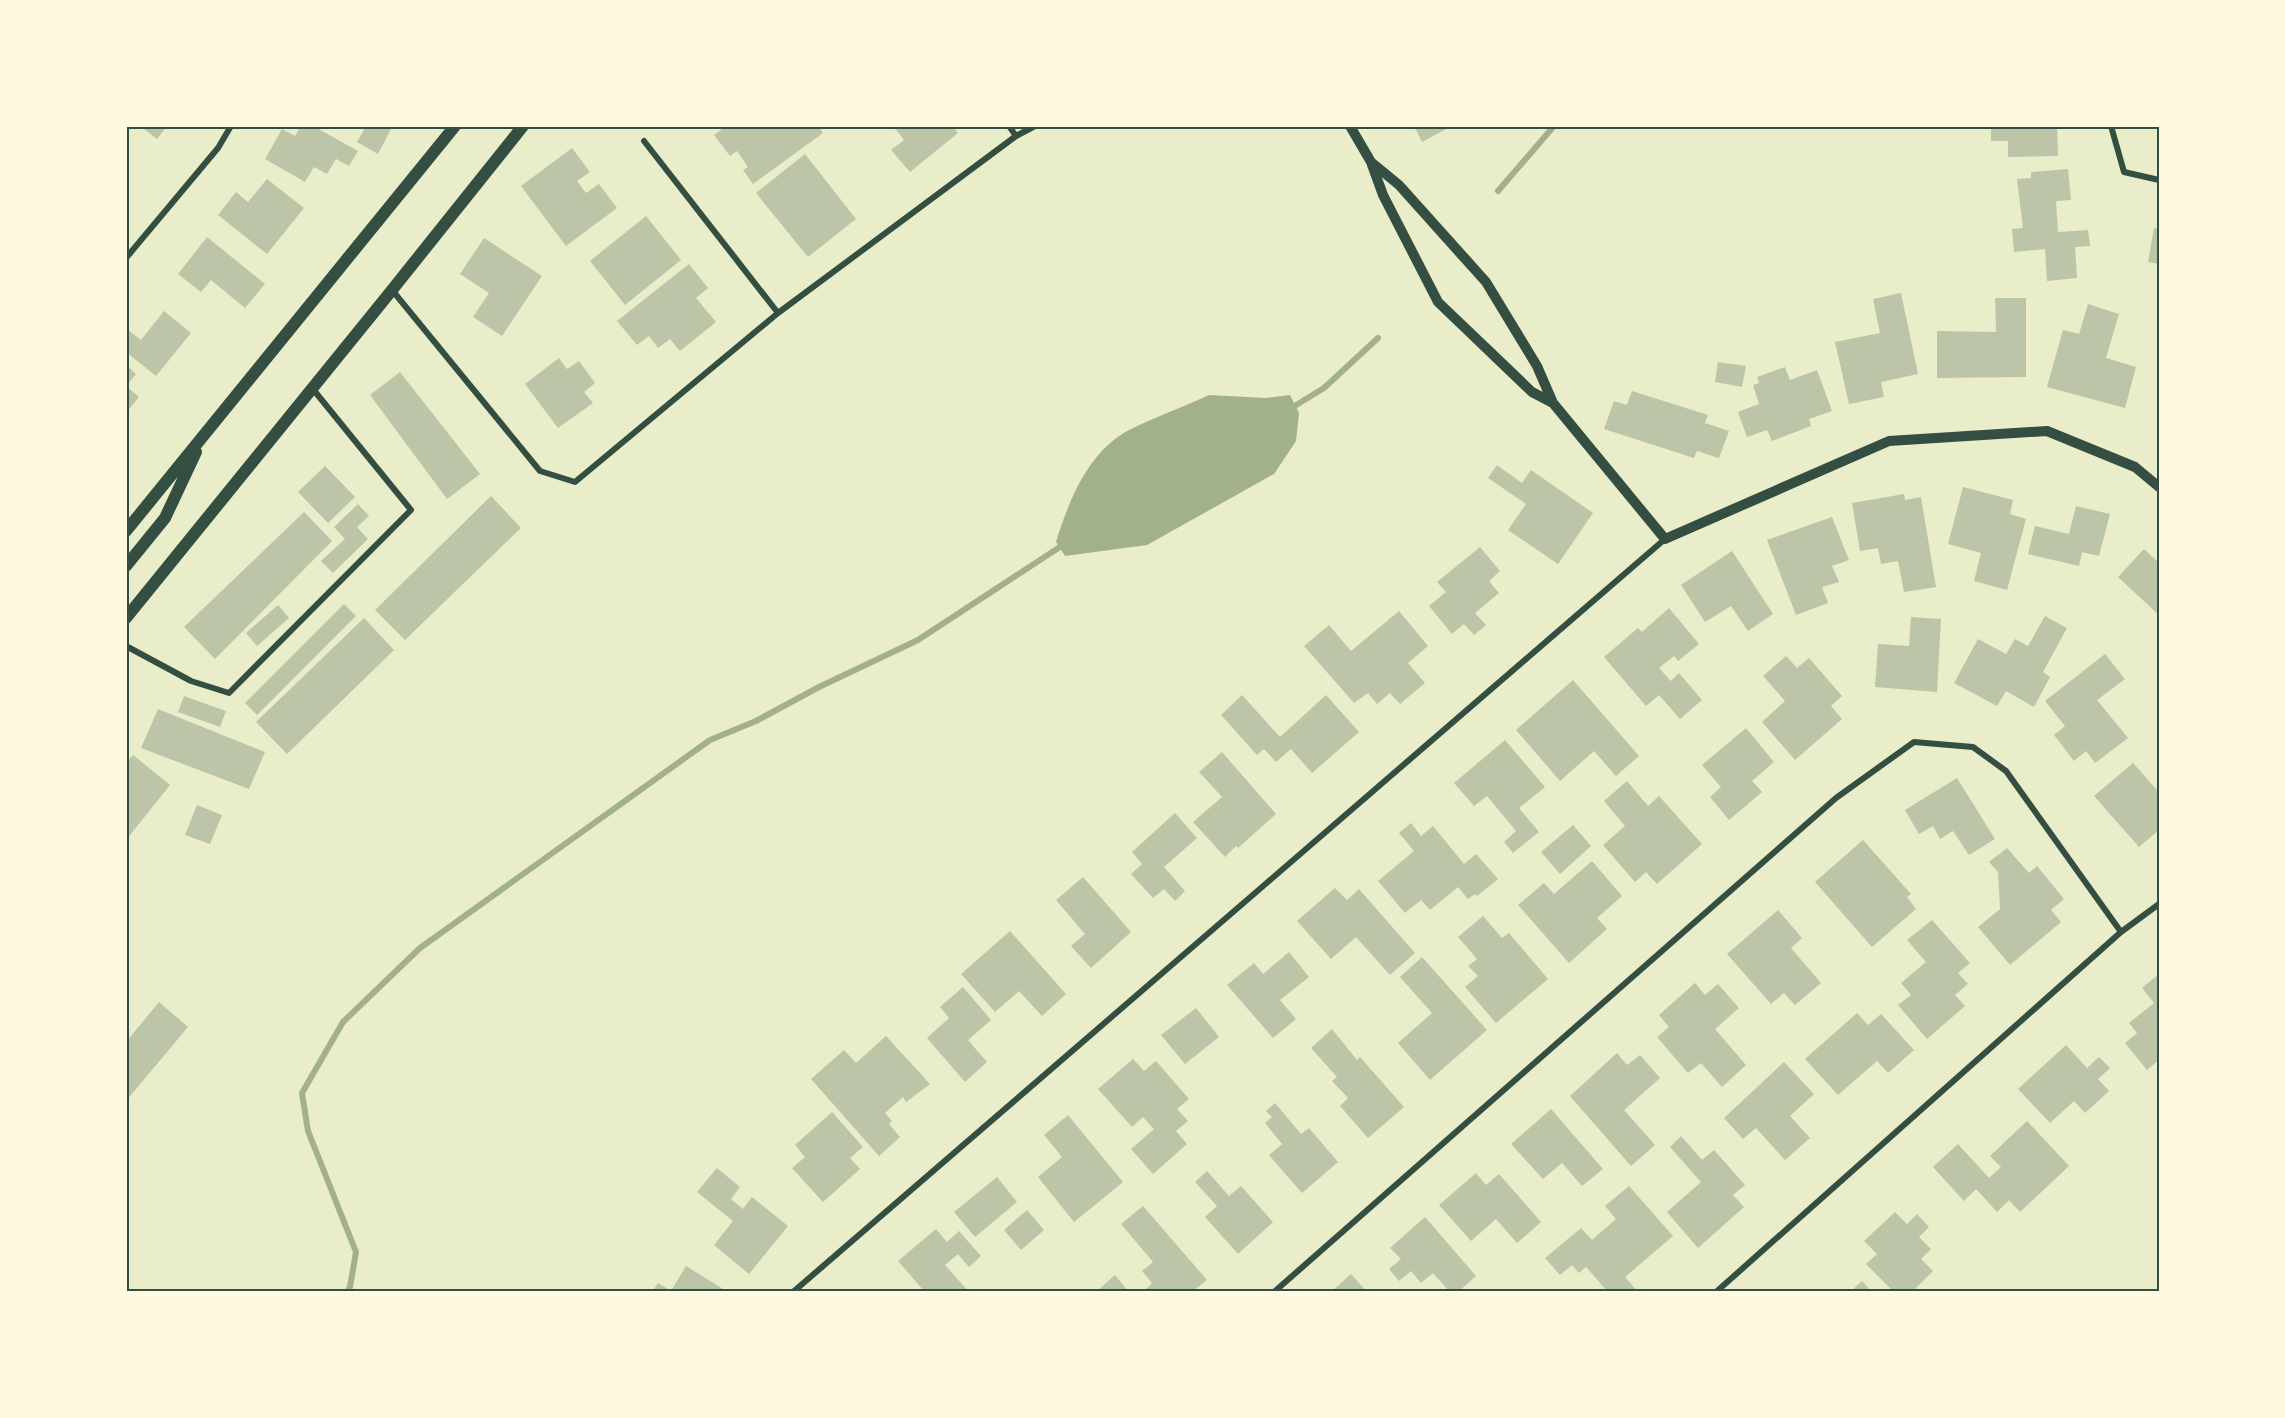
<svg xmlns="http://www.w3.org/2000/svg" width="2285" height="1418" font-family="'Nunito Sans',sans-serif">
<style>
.water{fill:#a3b18a}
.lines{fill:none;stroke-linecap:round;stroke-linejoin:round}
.stream{stroke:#a3b18a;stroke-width:6}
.building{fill:#bcc5a7}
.minor{stroke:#344e41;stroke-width:6}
.tertiary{stroke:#344e41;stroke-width:10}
.secondary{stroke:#344e41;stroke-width:12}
.neatline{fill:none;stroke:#344e41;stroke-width:2}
</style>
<rect width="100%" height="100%" fill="#e9edc9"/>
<path class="water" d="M1209 395 1266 398 1290 395 1299 413 1296 441 1274 474 1147 545 1065 556 1056 542C1069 500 1088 452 1129 430 1155 417 1183 407 1209 395Z"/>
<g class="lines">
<path class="stream" d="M1498 191 1554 126
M1288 410 1324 388 1378 338
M347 1292 350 1287 356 1252 308 1131 302 1093 343 1022 420 948 710 740 756 721 819 687 918 640 1066 543"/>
</g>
<path class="building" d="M140 126H167L157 139Z
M301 126H313L358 151 349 166 336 159 327 174 314 167 305 182 265 159 282 129 295 136Z
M366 126H385L391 129 378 154 357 142Z
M726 126H799L801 129 805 126H818L823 133 753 184 743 170 748 167 737 151 730 156 714 135Z
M893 126H952L958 133 910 172 891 150 904 140Z
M1414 126H1452L1422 142Z
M1991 126H2057L2058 156 2008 157V141H1991Z
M572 148 590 172 577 181 586 193 599 184 617 208 566 246 521 186Z
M805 154 856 219 808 257 756 193Z
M2068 169 2071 200 2056 201 2058 232 2088 230 2090 246 2075 247 2077 278 2047 281 2045 249 2014 252 2012 229 2023 228 2017 179 2031 178V172Z
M267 179 304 208 267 254 218 215 236 192 248 202Z
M646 216 681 260 625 305 590 261Z
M2154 228 2159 229V264L2148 262Z
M207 237 265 284 245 308 211 280 201 292 178 274Z
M484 238 542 276 502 336 473 317 489 293 460 274Z
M689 264 708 288 696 298 716 322 680 351 670 339 658 348 649 336 637 345 617 321Z
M1901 293 1918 374 1881 382 1884 397 1849 404 1835 342 1880 333 1873 299Z
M1995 298H2026V377L1937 378V331L1996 332Z
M2088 304 2119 314 2106 358 2136 367 2125 408 2047 387 2063 330 2079 334Z
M164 311 191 333 156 376 126 352V331L127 329 141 340Z
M559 358 567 369 579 361 595 383 584 392 593 403 558 428 525 384Z
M1718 362 1746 366 1742 387 1715 382Z
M126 365 136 374 126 386Z
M1785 367 1790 380 1817 370 1832 411 1809 419 1811 426 1772 441 1767 430 1747 437 1738 412 1759 404 1753 385 1759 383 1757 377Z
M400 372 480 474 447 499 370 395Z
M126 386 139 397 126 413Z
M1632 391 1708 415 1705 423 1729 431 1719 458 1697 451 1694 458 1604 429 1614 401 1627 405Z
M1497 465 1522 483 1531 470 1593 513 1558 564 1508 530 1526 504 1488 478Z
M325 466 355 497 328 523 298 492Z
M1963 487 2013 500 2010 514 2026 519 2007 590 1974 581 1981 553 1948 544Z
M1904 494 1905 500 1921 497 1936 587 1904 592 1898 561 1881 564 1878 548 1860 551 1852 503Z
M491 496 521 528 405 640 375 610Z
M358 504 369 516 357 527 368 539 333 573 321 561 345 539 334 527Z
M2076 506 2110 514 2099 556 2082 552 2079 566 2028 554 2035 526 2069 534Z
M304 512 332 541 215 659 184 627Z
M1832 517 1849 560 1832 566 1839 582 1822 587 1828 603 1796 615 1767 540Z
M1480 547 1500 571 1489 581 1499 593 1475 613 1486 625 1474 635 1464 624 1452 634 1429 606 1446 592 1437 582Z
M2144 549 2159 563V615L2118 577Z
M1732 551 1773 614 1748 631 1731 606 1705 622 1681 585Z
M344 604 356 616 257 715 245 703Z
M278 605 289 618 257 646 246 633Z
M1669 608 1699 644 1678 661 1674 656 1659 668 1671 681 1679 673 1702 700 1680 719 1659 695 1646 706 1604 657 1638 628 1642 632Z
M1399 611 1428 646 1408 663 1425 683 1400 704 1390 693 1377 704 1368 693 1354 703 1304 646 1329 625 1351 651Z
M2045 616 2067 628 2043 672 2050 677 2034 707 2006 691 1997 706 1954 683 1978 639 2006 654 2015 639 2028 646Z
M1911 617 1941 619 1937 692 1875 687 1878 644 1909 646Z
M364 618 394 650 287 754 256 722Z
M2105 654 2125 679 2097 700 2128 738 2095 763 2086 751 2074 761 2054 735 2065 726 2045 701Z
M1786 656 1797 668 1809 658 1842 696 1831 706 1842 719 1795 760 1762 722 1785 701 1763 676Z
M1573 680 1639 756 1616 776 1594 751 1560 781 1516 730Z
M1242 695 1280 737 1326 695 1359 732 1312 773 1291 749 1276 762 1264 749 1257 755 1221 715Z
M184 696 226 711 220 727 178 712Z
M158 709 265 752 249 789 141 748Z
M1746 728 1774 762 1752 781 1762 792 1729 820 1710 797 1721 787 1702 765Z
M1505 740 1545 787 1519 808 1539 832 1513 853 1504 842 1516 831 1487 796 1474 806 1454 783Z
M1222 752 1276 814 1238 848 1236 846 1225 857 1193 822 1222 797 1199 772Z
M133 755 170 785 126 840V763Z
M2133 763 2157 790 2159 788V830L2139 847 2094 796Z
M1957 778 1995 839 1969 855 1953 831 1940 839 1933 826 1919 834 1905 810Z
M1627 781 1648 806 1659 796 1702 844 1657 884 1646 872 1635 882 1603 845 1625 826 1604 801Z
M197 805 222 815 210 844 185 835Z
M1175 813 1197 838 1164 867 1185 891 1175 901 1164 889 1153 898 1131 874 1142 864 1132 852Z
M1411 823 1421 836 1433 826 1464 864 1476 854 1498 879 1477 896 1475 894 1468 899 1458 887 1430 910 1421 900 1405 913 1378 881 1414 851 1399 833Z
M1573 825 1591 846 1560 874 1541 852Z
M1863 840 1911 894 1907 897 1916 909 1872 947 1815 882Z
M2007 848 2029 873 2037 866 2064 899 2051 910 2061 922 2010 965 1978 927 2000 909 1998 872 1989 862Z
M1592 861 1622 896 1597 918 1607 929 1569 963 1518 905 1544 883 1554 894Z
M1083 877 1131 932 1091 968 1071 946 1085 934 1056 900Z
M1335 888 1347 900 1359 889 1415 953 1390 975 1356 937 1331 959 1297 921Z
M1778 910 1802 938 1791 948 1821 983 1795 1005 1784 993 1771 1004 1727 954Z
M1483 916 1502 938 1509 933 1548 979 1496 1023 1465 987 1478 976 1468 966 1477 959 1458 937Z
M1932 920 1970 963 1958 973 1968 984 1955 995 1965 1006 1927 1039 1898 1005 1911 995 1901 983 1926 962 1907 940Z
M1010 931 1066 994 1042 1016 1019 991 995 1012 961 974Z
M1289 952 1309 977 1280 1000 1296 1019 1273 1038 1227 985 1254 963 1263 974Z
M1422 957 1487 1030 1430 1080 1398 1043 1432 1013 1400 977Z
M2159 974V1060L2147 1070 2125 1043 2137 1033 2129 1023 2154 1003 2142 988Z
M1695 983 1705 995 1718 984 1739 1008 1715 1029 1746 1065 1722 1087 1701 1063 1688 1073 1657 1037 1669 1027 1659 1015Z
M963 987 991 1020 968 1040 987 1062 965 1082 927 1038 949 1018 940 1007Z
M159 1002 188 1027 126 1101V1042Z
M1196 1008 1219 1037 1185 1064 1161 1035Z
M1857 1013 1868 1025 1881 1014 1914 1050 1888 1073 1877 1061 1838 1095 1805 1059Z
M1332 1029 1357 1060 1360 1057 1404 1107 1368 1138 1340 1106 1348 1098 1332 1081 1337 1077 1311 1048Z
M886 1036 930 1084 906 1102 903 1097 885 1113 892 1121 889 1124 900 1137 879 1156 811 1079 844 1050 856 1063Z
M2066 1045 2087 1068 2099 1057 2110 1068 2098 1079 2109 1091 2085 1113 2074 1101 2050 1123 2018 1089Z
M1617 1053 1627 1065 1640 1055 1660 1078 1624 1110 1655 1145 1631 1166 1570 1096Z
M1133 1059 1144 1071 1156 1061 1189 1099 1177 1109 1188 1121 1176 1131 1187 1144 1153 1174 1131 1149 1154 1129 1143 1117 1132 1127 1098 1089Z
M1784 1062 1814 1094 1790 1116 1810 1138 1785 1160 1756 1128 1743 1139 1724 1118Z
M1275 1103 1301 1134 1309 1128 1338 1162 1302 1193 1269 1155 1282 1144 1265 1123 1272 1117 1266 1111Z
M1551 1109 1603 1169 1582 1186 1562 1163 1543 1179 1511 1144Z
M832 1112 863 1147 850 1158 860 1169 823 1202 792 1168 805 1157 795 1145Z
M1068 1115 1123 1182 1074 1222 1038 1177 1062 1157 1044 1135Z
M2027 1121 2069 1166 2020 1212 2009 1200 1997 1212 1976 1189 1964 1201 1933 1167 1958 1144 1989 1178 2001 1167 1990 1156Z
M1681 1136 1702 1160 1714 1150 1745 1185 1733 1195 1744 1207 1698 1248 1667 1212 1701 1182 1670 1147Z
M717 1168 740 1187 731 1199 743 1209 752 1197 788 1226 749 1274 714 1245 733 1221 697 1192Z
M1207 1171 1229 1196 1241 1186 1273 1222 1238 1254 1205 1217 1217 1206 1195 1182Z
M1476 1173 1486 1185 1499 1174 1541 1222 1517 1243 1496 1219 1471 1241 1439 1205Z
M997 1177 1017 1202 975 1237 954 1212Z
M1629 1186 1673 1236 1625 1277 1638 1292H1608L1586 1267 1579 1273 1572 1265 1560 1275 1545 1258 1581 1228 1592 1240 1616 1219 1605 1206Z
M1143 1206 1207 1280 1192 1292H1143L1152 1283 1142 1271 1153 1262 1121 1224Z
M1027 1210 1044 1230 1021 1250 1004 1230Z
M1895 1212 1907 1224 1917 1214 1929 1227 1919 1237 1931 1249 1921 1259 1933 1271 1912 1292H1894L1866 1264 1877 1254 1864 1241Z
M1425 1217 1476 1276 1458 1292H1450L1433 1273 1421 1283 1411 1271 1399 1281 1389 1269 1401 1259 1390 1248Z
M936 1229 947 1242 959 1231 981 1256 969 1267 958 1254 945 1265 969 1292H925L898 1261Z
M686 1266 728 1292H652L658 1283 671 1291Z
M1351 1274 1367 1292H1331Z
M1115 1275 1129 1292H1096Z
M1862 1281 1872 1292H1850Z"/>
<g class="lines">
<path class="minor" d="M1009 126 1016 136
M2111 126 2124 172 2159 180
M644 141 778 313
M126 258 218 148 231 126
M392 290 540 471 575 482 778 313 1016 136 1035 126
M126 646 191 681 229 693 411 510 312 388
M793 1292 1665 539
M1274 1292 1836 798 1914 742 1973 747 2006 771 2121 932
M1716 1292 2121 932 2159 904"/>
<path class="tertiary" d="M1350 126 1371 162 1383 195 1438 302 1532 392 1553 403
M1371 162 1399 185 1486 282 1537 366 1553 403 1665 539 1889 441 2047 431 2135 467 2159 487"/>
<path class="secondary" d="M126 531 455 126
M126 566 165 518 196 452
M126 618 392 290 523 126"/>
</g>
<rect width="2285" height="1418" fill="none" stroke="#fefae0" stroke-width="255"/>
<rect x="128" y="128" width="2030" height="1162" class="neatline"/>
</svg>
